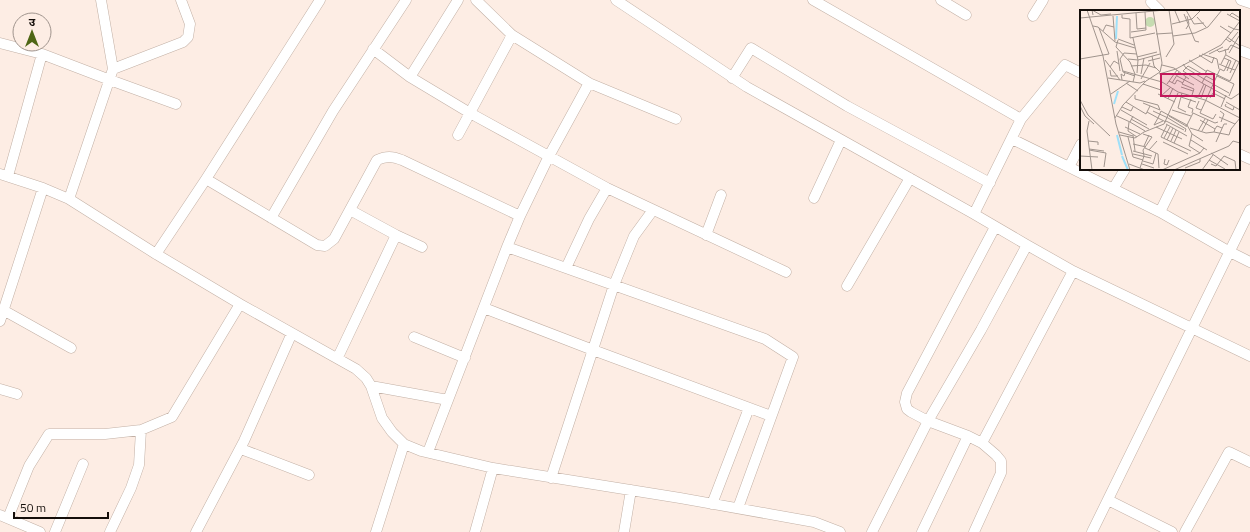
<svg xmlns="http://www.w3.org/2000/svg" width="1250" height="532" font-family="'Titillium Web','Noto Sans Devanagari',sans-serif">
<style>
.lines{fill:none;stroke-linecap:round;stroke-linejoin:round}
.minor-casing{stroke:#c2b0a5;stroke-width:11}
.minor{stroke:#fff;stroke-width:10}
.inset-river{fill:none;stroke:#9ee0f9;stroke-width:2}
.inset-road{fill:none;stroke:#a0948d;stroke-width:1}
.view{fill:#c2185b;fill-opacity:0.15;stroke:#c2185b;stroke-width:2}
.inset-edge{fill:none;stroke:#140e0a;stroke-width:2}
</style>
<rect width="100%" height="100%" fill="#fdede4"/>
<g class="lines">
<g class="minor-casing">
<path id="minor" d="M476 0 512 35 589 83 676 119
M616 0 747 87 974 214 1021 119 813 0
M941 0 966 15
M1241 0 1250 3
M1151 2 1160 11
M1033 16 1043 0
M0 43 42 54 110 80 176 104
M373 49 410 77 470 113 607 188 786 272
M1239 50 1250 54
M113 69 183 42 188 37 190 24 181 0
M410 77 458 0
M732 78 751 48 847 106 990 183
M589 83 549 156 520 216 507 247 765 339 793 357 738 508
M1021 119 1065 65 1081 73
M458 135 512 35
M1012 139 1160 212 1230 252 1250 262
M1239 154 1250 159
M1069 167 1081 144
M0 174 43 188 69 199 156 254 240 304 356 369 366 378 371 386 382 418 392 432 404 444 421 451 493 468 680 498 814 522 840 532
M8 176 42 54
M206 179 317 245 325 246 334 239 377 160C386 156 392 156 402 160L520 216
M1113 189 1125 169
M814 198 841 140
M69 199 113 69 101 0
M350 210 396 235 422 247
M1160 212 1181 169
M974 214 1027 245 1073 271 1250 356
M271 218 333 111 406 0
M706 235 721 195
M156 254 206 179 320 0
M566 268 589 219 607 188
M847 286 910 178
M484 308 593 350 771 416
M3 310 71 348
M0 321 43 188
M414 337 465 358
M338 357 396 235
M371 386 448 400
M0 389 17 394
M982 443 968 436 928 421 911 412 907 409 905 402 907 393 995 227
M241 449 309 475
M428 452 507 247
M551 478 614 285 634 236 653 210
M1108 500 1172 532
M712 504 749 408
M0 515 40 532
M8 518 29 466 49 434H105L141 430 172 417 240 304
M55 532 83 464
M110 532 131 488 139 465 141 430
M196 532 244 441 292 333
M376 532 404 444
M475 532 493 468
M624 532 631 490
M872 532 928 421 981 330 1027 245
M922 532 968 436
M974 532 1001 473V461L996 455 982 443 1073 271
M1092 532 1250 210
M1185 532 1229 452 1250 462"/>
</g>
<use href="#minor" class="minor"/>
</g>
<g transform="translate(1080 10)">
<rect width="160" height="160" fill="#fdede4"/>
<path d="M65 12a5 5 0 1 1 10 0a5 5 0 1 1-10 0Z" fill="#c6dcb1"/>
<path class="inset-river" d="M36 29 37 6M34 94 38 81M37 125 42 145M42 146 48 160"/>
<path class="inset-road" d="M7 0 23 46 36 114 50 160M106 0 114 14 124 13M95 1 100 13M56 3 57 19 66 18M104 4 115 31 119 32M147 4 160 11M13 5 12 0 21 5 31 4M42 5V8L50 9V28L75 23M150 5 152 3 160 8M33 6 35 31M117 7 126 17M0 8 85 0M92 14 112 9 121 0M13 16 18 17 35 32 55 38M140 16 151 23M148 16 154 19 160 11M106 19 109 14 107 6M23 21 26 15 34 17M51 22 66 20 65 2M76 24 92 23M93 26 115 23 128 17 142 0M147 27 160 36M53 28 58 50 57 63M38 29 54 35M146 29 150 32 158 22M38 30 36 37 50 52 55 64 53 72M148 39 151 35 160 39M137 40 139 42 149 39M37 41 40 61M149 43 159 26M122 44 137 49 139 59M129 44 143 37M119 45 132 53 134 47M146 45 159 52M72 46 74 56 80 62M57 47 77 42M86 47 94 34 89 0M144 48 151 51 147 61M0 49 29 44 19 18M48 49 58 50 80 44M25 50 40 70M109 50 127 62M149 50 146 57 155 60M68 51 80 48M103 54 106 58 124 69 122 73 103 61 108 56 122 64M141 54 146 44 145 39M82 55 94 58 109 69M51 56 66 55 76 58M30 57 34 51 39 54M30 60 31 66H38M43 61 82 72 98 82 125 90 160 108M150 63 156 50M61 64 64 48M79 64 96 59 141 35 154 19 160 20M125 64 127 60 150 71M55 66 43 62 40 49 44 43 57 44M97 66 114 75M137 66 154 74 149 86M106 67 102 74 114 79 112 85M28 68 60 73 65 71M61 69 70 53M124 69 149 83M124 69 126 66 135 71M42 70 41 64 44 66 45 63M89 71 95 74 97 70 103 73M150 71 160 50M46 73 58 81M92 73 99 62M122 73 151 89 160 83M63 74 81 80M87 74 97 60M101 77 113 81M102 83 98 98 106 102M31 84 50 71M78 84 95 92M55 85V89L78 95 80 100M81 86 91 77M101 87 116 92M118 87 124 74M121 88 126 75M130 88 133 83 145 89M88 89 93 78M111 89 108 97 113 99 112 103M0 90 8 105 30 126M119 91 116 98 121 100M46 92 66 104 70 96M146 92 160 100M63 93 80 100M146 94 145 96 153 100 154 97M0 96 5 106 14 114M42 97 51 101 53 97M141 97 146 85M41 100 67 115M92 100 111 106M73 101 88 108M140 101 144 104 141 112M67 102 78 108 74 115 83 111M136 104 133 109 120 103 140 59 144 61 146 57 139 54M37 106 50 112M53 106 50 112 65 121M89 106 106 116M139 107 155 114M35 108 43 95 66 71 80 62 82 53 73 0M88 108 106 119 105 122M51 109 69 119M120 110 135 119 137 116 142 118M9 111 7 121 12 160M86 111 104 120M49 112 48 121 57 127M86 112 78 108 81 101 107 115 112 124 109 136 120 143 124 138M86 114 107 126M87 115 81 127 111 141M45 117 60 124M76 117 102 129M106 117 113 103 135 113 138 112M110 118 126 123 134 122 135 119M118 121 125 109M122 121 128 110M39 122 53 126M134 122 149 125 151 119 160 108M112 124 123 131M40 125 55 128 64 122 84 114 98 83M53 125 55 141M48 127 53 147 63 150M84 128 90 117M87 130 93 118M111 130 127 140M8 131 18 132V135M91 131 96 120M83 132 108 144M136 132 144 114H147M94 133 99 122M53 134 66 137M64 136 69 125M65 138 78 144 79 158M9 139 24 141M9 140 26 143 24 157M69 140 77 131M53 141 72 146M131 143 148 155M53 144 71 148M0 146 18 147M85 149 84 154 87 155 89 150M129 150 145 159M63 151 73 154 76 143M49 154 65 160M62 154 74 158M131 154 136 156 144 146 155 151 156 160M60 158 64 146 63 140 72 127 63 124M105 158 120 152V149M82 160 120 143M94 160 149 136 153 131 160 133M122 160 133 145"/>
<path class="view" d="M81 64H134V86H81Z"/>
<rect width="160" height="160" class="inset-edge"/>
</g>
<g transform="translate(32 32)"><circle r="19" fill="#fdede4" stroke="#a0948d"/>
<path d="M0-3L7 15L0 10L-7 15Z" fill="#4e6615"/>
<text y="-6" font-size="11" font-weight="bold" text-anchor="middle" fill="#140e0a">उ</text>
</g>
<path d="M14 512v6h94v-6" fill="none" stroke="#140e0a" stroke-width="2"/>
<text x="20" y="512" font-size="12" fill="#140e0a" stroke="#fdede4" stroke-width="3" paint-order="stroke">50 m</text>
</svg>
